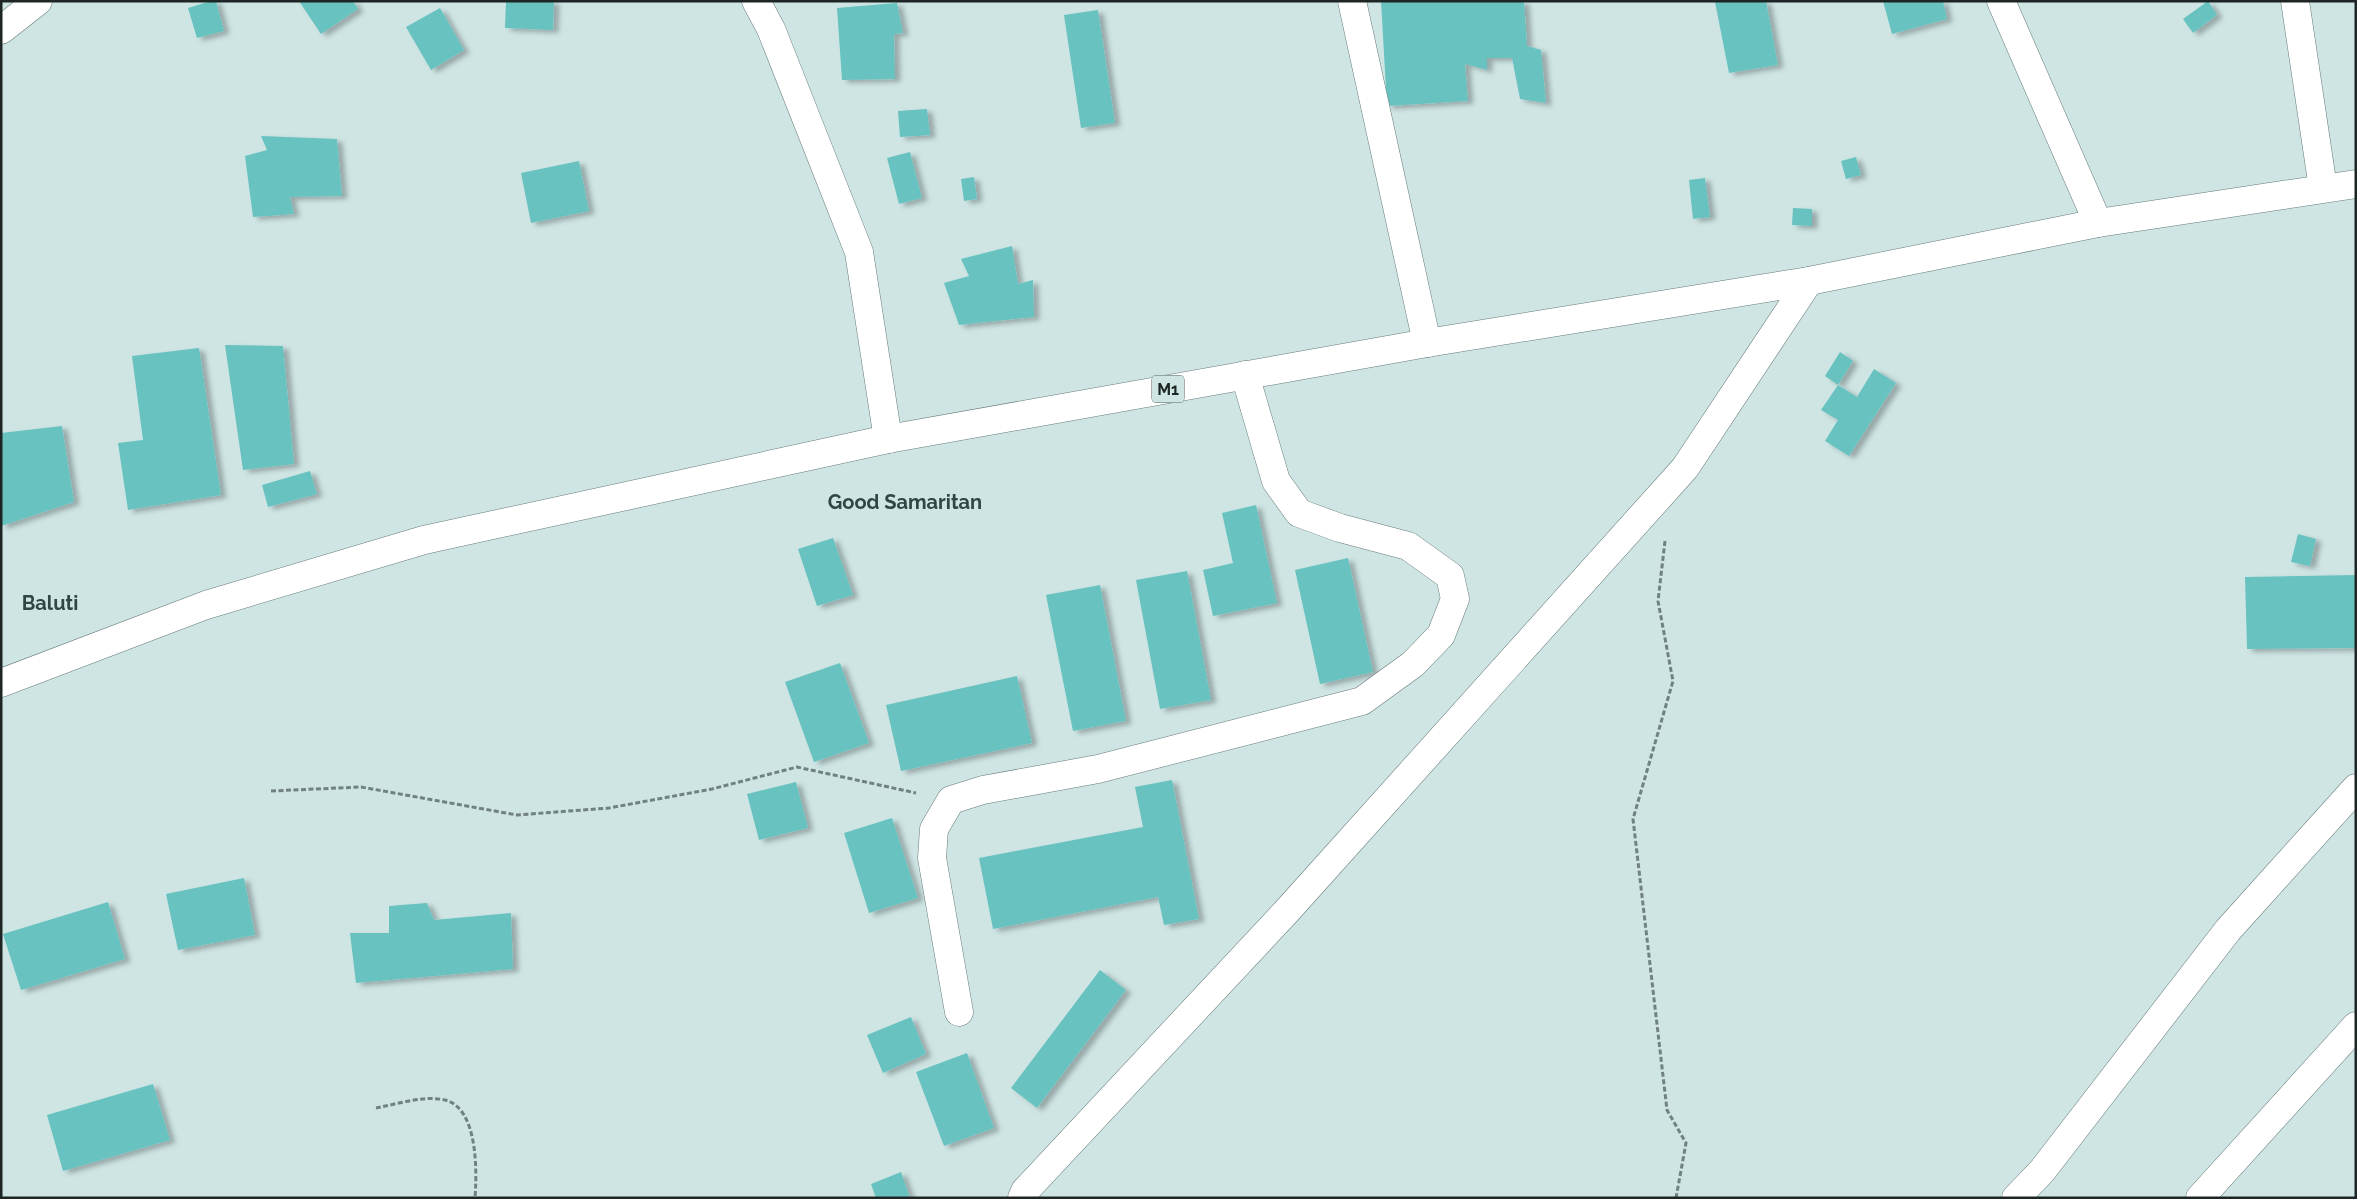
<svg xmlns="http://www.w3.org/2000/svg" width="2357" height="1199" font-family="Raleway,sans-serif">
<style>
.building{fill:#68c2c0;filter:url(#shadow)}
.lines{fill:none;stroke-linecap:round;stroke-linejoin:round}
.street-casing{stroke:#667b7a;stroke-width:29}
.highway-casing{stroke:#667b7a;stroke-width:29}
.path{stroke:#718180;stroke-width:3;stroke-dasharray:5 2.5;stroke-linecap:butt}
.street{stroke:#fff;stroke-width:28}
.highway{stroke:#fff;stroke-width:28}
.labels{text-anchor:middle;stroke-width:4;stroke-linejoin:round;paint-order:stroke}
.shield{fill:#cee5e4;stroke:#525f5e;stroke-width:1}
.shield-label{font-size:16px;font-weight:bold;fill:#1d2625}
.quarter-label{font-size:20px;font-weight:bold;fill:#314544;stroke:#cee5e4}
</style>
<defs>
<filter id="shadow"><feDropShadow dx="5.5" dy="3" stdDeviation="2.5" flood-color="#0004"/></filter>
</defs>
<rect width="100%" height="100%" fill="#cee5e4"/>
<path class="building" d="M211 1H216L224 31 197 38 188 8Z
M299 1H353L358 9 321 34Z
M506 1H554L553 30 505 28Z
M1381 1H1524L1527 46 1541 50 1546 103 1520 99 1512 58H1487V70L1465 64 1468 101 1387 106Z
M1766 1 1778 65 1729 73 1715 2Z
M1883 1H1943L1947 19 1892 34Z
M2208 1 2217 15 2193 33 2183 19Z
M897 3 903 33 894 34 895 79 842 80 837 8Z
M440 8 464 50 431 70 406 27Z
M1098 10 1115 123 1081 128 1064 15Z
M927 109 930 135 900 137 898 111Z
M261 136 337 139 342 196 290 197 294 214 253 217 245 156 267 150Z
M910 152 922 198 899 204 887 158Z
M1856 157 1861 175 1846 179 1841 161Z
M579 161 589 211 531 223 521 173Z
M974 177 977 199 964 201 961 179Z
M1705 178 1710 217 1693 219 1689 180Z
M1793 208 1812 209V226L1792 225Z
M1012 246 1018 284 1033 280 1034 317 959 325 944 283 969 276 961 259Z
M225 345 283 346 294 464 243 470Z
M199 348 221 495 128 510 118 443 143 440 132 356Z
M1840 352 1853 361 1838 385 1857 397 1874 369 1896 383 1849 456 1825 441 1838 420 1821 410 1838 385 1825 376Z
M62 426 74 502 1 526V433Z
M310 471 317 494 268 507 262 485Z
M1256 505 1277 603 1213 616 1203 570 1233 563 1222 513Z
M2298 534 2316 539 2310 566 2291 562Z
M833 538 853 595 817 606 798 549Z
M1348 558 1373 672 1320 684 1295 570Z
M1187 571 1211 700 1160 709 1136 580Z
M2356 575V648L2247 649 2245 577Z
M1100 585 1126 721 1073 731 1046 595Z
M840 663 869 743 814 762 785 682Z
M1017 676 1032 743 901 771 886 705Z
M1172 780 1199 919 1164 925 1158 897 993 929 979 858 1143 827 1135 787Z
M796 782 808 828 759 840 747 794Z
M892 818 918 898 869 913 844 833Z
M244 878 255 935 178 950 166 894Z
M108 902 125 959 21 990 3 934Z
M427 903 434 920 511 913 513 969 356 983 350 933H389V906Z
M1100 970 1126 990 1037 1108 1011 1088Z
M911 1017 926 1054 883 1073 867 1035Z
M967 1053 994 1128 944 1146 916 1072Z
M153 1084 170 1140 63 1171 47 1115Z
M901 1172 910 1198H876L871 1184Z"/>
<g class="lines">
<g class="street-casing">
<path id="street" d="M756 1 771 29 859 252 888 439
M1352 1 1427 343
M2001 1 2098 223
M2295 1 2323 188
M1 30 38 1
M959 1012 932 858 934 829 951 800 983 790 1098 769 1362 701 1413 664 1441 635 1455 599 1450 576 1408 546 1340 528 1299 513 1276 481 1245 375
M1022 1198 1025 1191 1286 912 1685 468 1809 281
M2016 1198 2042 1171 2228 930 2356 788
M2200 1198 2356 1026"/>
</g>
<g class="highway-casing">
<path id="highway" d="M1 683 206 605 424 540 888 439 1427 343 1809 281 2098 223 2356 184"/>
</g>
<path class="path" d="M1665 541 1658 601 1673 681 1633 819 1667 1110 1686 1143 1676 1198
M271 791 361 787 517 815 609 808 712 789 797 767 916 793
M376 1108C398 1104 423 1095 445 1100 478 1108 477 1171 475 1198"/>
<use href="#street" class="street"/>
<use href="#highway" class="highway"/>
</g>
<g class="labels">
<rect class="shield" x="1152" y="375.5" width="32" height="27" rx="4"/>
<g class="shield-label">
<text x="1168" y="395">M1</text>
</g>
<g class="quarter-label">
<text x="905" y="509">Good Samaritan</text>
<text x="50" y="610">Baluti</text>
</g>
</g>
<rect width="2357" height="1199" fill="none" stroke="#1d2625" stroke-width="5"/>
</svg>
